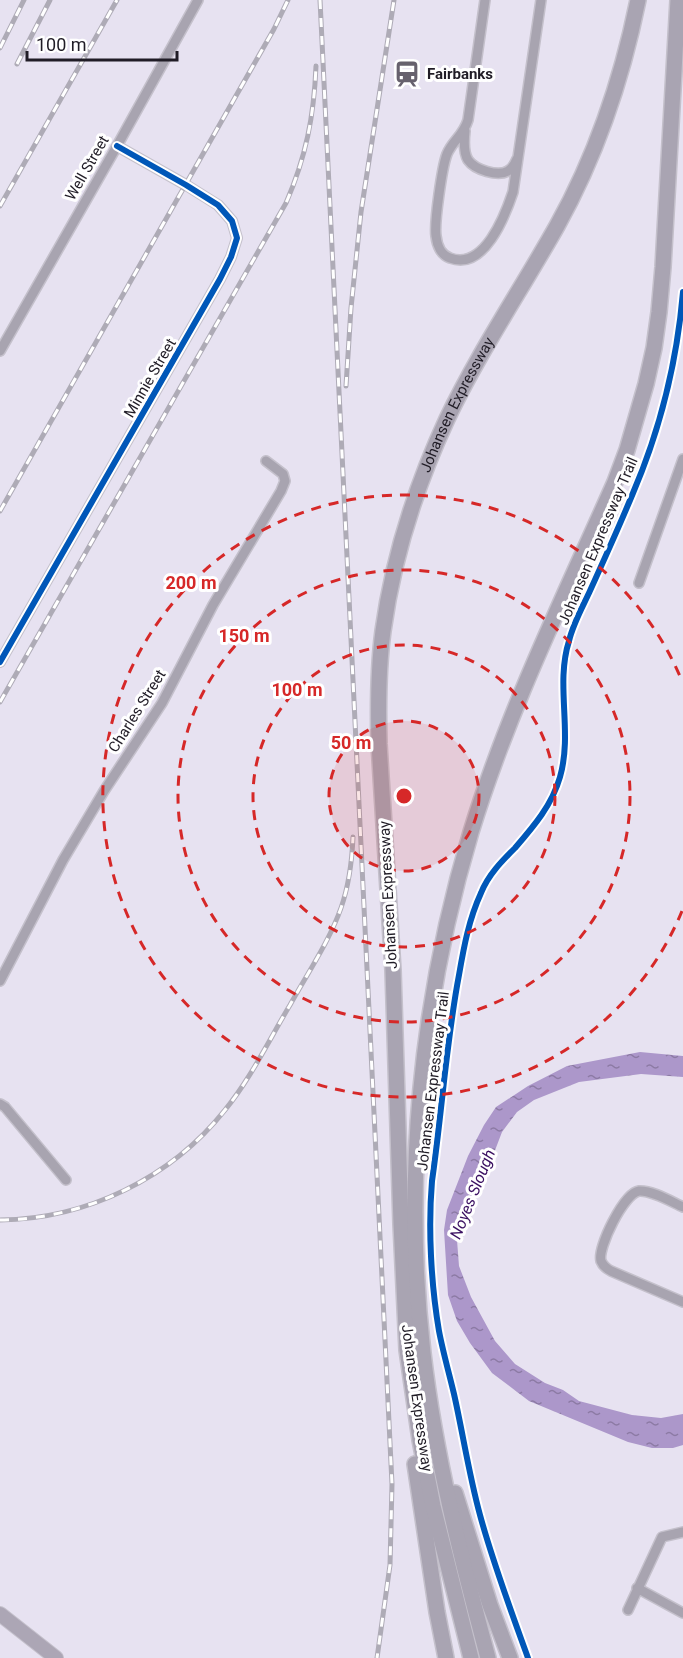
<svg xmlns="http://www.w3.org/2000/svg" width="683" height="1658" font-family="Roboto,sans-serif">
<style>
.water{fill:url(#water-ripples)}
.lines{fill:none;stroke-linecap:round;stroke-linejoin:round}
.minor-casing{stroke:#c4c0cb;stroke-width:12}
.primary-casing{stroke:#c4c0cb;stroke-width:16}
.trunk-casing{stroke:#c4c0cb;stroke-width:18}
.minor{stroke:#a8a4b0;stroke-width:9}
.primary{stroke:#aca6b5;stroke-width:14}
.trunk{stroke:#a9a4b2;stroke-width:15}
.rail-casing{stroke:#aeabb6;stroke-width:5}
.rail{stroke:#fff;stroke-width:3;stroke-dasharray:9;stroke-linecap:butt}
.cycleway-casing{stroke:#fff;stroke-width:10}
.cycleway{stroke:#0057b8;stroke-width:6}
.ring{fill:none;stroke:#d62828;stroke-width:3;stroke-dasharray:10 8}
.labels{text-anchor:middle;stroke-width:6;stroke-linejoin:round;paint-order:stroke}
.poi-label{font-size:15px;font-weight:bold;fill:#201c26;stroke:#fff;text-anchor:start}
.street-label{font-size:15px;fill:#201c26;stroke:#fff}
.water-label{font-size:16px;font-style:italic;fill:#3a0f61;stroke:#fff}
.centre{fill:#d62828;stroke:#fff;stroke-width:3}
.ring-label{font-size:18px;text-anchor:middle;font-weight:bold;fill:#d62828;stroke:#fff;stroke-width:6;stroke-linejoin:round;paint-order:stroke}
</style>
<defs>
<pattern id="water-ripples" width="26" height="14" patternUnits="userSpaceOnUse" patternTransform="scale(1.5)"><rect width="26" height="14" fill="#ac97ca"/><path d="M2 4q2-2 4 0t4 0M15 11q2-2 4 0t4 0" fill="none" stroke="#8c7aa4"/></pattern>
</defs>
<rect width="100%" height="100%" fill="#e7e2f1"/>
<path class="water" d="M640 1052 683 1056V1077L641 1074 579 1082 534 1100 517 1112 502 1132 481 1187 465 1219 457 1240 459 1266 471 1297 495 1341 515 1364 545 1383 563 1390 579 1401 632 1415 661 1418 683 1414V1445L673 1448H652L628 1442 529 1401 492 1373 470 1343 457 1321 448 1295 444 1230 447 1210 468 1156 484 1125 496 1107 528 1086 567 1066Z"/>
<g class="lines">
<g class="minor-casing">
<path id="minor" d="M485 0 468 120C463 136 453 140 447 154 442 167 434 223 436 236 437 245 441 255 450 258 484 271 505 216 513 192L541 0
M465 131C464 140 463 152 468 160 475 170 498 177 508 171 513 168 515 164 517 159
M0 351 117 146 198 0
M639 583 683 459
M0 662 220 279 231 257 237 238 232 221 218 205 186 185 117 146
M0 981 63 860 104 791 162 703 213 605 281 491 285 481 283 474 266 461
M0 1104 5 1107 66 1180
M683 1207C672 1202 652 1190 639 1191 624 1193 597 1248 601 1261 603 1266 607 1269 611 1271L683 1302
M637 1588 683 1613
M628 1610 662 1537 683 1532"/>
</g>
<g class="primary-casing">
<path id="primary" d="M0 1614 56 1658"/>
</g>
<g class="trunk-casing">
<g id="trunk">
<path d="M415 1464 437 1612 446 1658"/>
<path d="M455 1493 490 1605 510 1658"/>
<path id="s1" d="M471 1658 433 1506 420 1440 407 1350 401 1224 393 970 379 744C378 706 378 669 383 631 393 558 416 486 447 419 479 352 521 290 557 226 596 156 622 79 638 0"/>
<path d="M488 1658C461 1557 435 1456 423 1353 403 1180 421 999 471 832 508 711 564 597 615 482L627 450 646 384 654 348 659 312 663 267 678 0"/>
</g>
</g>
<use href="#minor" class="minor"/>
<use href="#primary" class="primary"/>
<use href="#trunk" class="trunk"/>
<g class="rail-casing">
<path id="rail" d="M320 0 392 1484 390 1565 377 1658
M0 48 24 0
M17 64 50 0
M0 206 117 0
M346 386 351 308 361 212 394 0
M0 511 274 29 288 0
M0 702 286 203C306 157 314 116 316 66
M0 1220C87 1219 171 1178 225 1110 251 1078 269 1040 290 1005 307 974 329 942 341 908 349 885 352 861 353 837"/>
</g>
<use href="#rail" class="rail"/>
<g class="cycleway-casing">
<path id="cycleway" d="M0 662 220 279 231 257 237 238 232 221 218 205 186 185 117 146
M528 1658C511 1611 493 1563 480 1515 469 1475 463 1434 454 1394 449 1373 443 1352 439 1331 431 1284 428 1228 432 1181 442 1112 446 1043 459 975 464 946 469 919 481 893 488 875 502 861 515 848 534 826 552 805 560 777 573 732 555 685 569 641 573 624 582 608 589 593 604 560 619 527 633 493 660 430 677 361 683 292"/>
</g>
<use href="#cycleway" class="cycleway"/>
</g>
<circle cx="404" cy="796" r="75" fill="#d62828" fill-opacity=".12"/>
<g class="ring">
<circle cx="404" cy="796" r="75"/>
<circle cx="404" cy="796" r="151"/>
<circle cx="404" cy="796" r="226"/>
<path d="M682 911A301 301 0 1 1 682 681"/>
</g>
<defs>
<g id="station-bare" transform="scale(2.07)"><path d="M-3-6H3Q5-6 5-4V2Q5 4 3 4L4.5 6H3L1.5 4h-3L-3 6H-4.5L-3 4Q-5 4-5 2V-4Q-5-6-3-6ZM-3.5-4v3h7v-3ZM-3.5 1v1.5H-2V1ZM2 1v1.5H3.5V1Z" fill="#66616d" stroke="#fff" stroke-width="2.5" paint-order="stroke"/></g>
</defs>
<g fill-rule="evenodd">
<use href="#station-bare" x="407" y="74"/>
</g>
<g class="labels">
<g class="poi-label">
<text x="427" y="79">Fairbanks</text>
</g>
<g class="street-label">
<text transform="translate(87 168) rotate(-60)" y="5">Well Street</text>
<text transform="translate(150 378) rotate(-60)" y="5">Minnie Street</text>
<text dy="5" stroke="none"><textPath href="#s1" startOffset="1274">Johansen Expressway</textPath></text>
<text transform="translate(598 541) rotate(-67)" y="5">Johansen Expressway Trail</text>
<text transform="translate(137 711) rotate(-58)" y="5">Charles Street</text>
<text transform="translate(388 895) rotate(-93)" y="5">Johansen Expressway</text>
<text transform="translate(433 1081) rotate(-83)" y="5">Johansen Expressway Trail</text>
<text transform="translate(417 1398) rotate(82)" y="5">Johansen Expressway</text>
</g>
<g class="water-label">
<text transform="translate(472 1194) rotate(-68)" y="6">Noyes Slough</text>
</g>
</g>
<circle cx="404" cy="796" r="9" class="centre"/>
<g class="ring-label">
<text x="191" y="589">200 m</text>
<text x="244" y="642">150 m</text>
<text x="297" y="696">100 m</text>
<text x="351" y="749">50 m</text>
</g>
<path d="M27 51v9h150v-9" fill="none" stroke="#201c26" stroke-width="3"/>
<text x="36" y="51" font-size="18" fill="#201c26" stroke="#ffffff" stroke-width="4.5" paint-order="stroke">100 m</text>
</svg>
